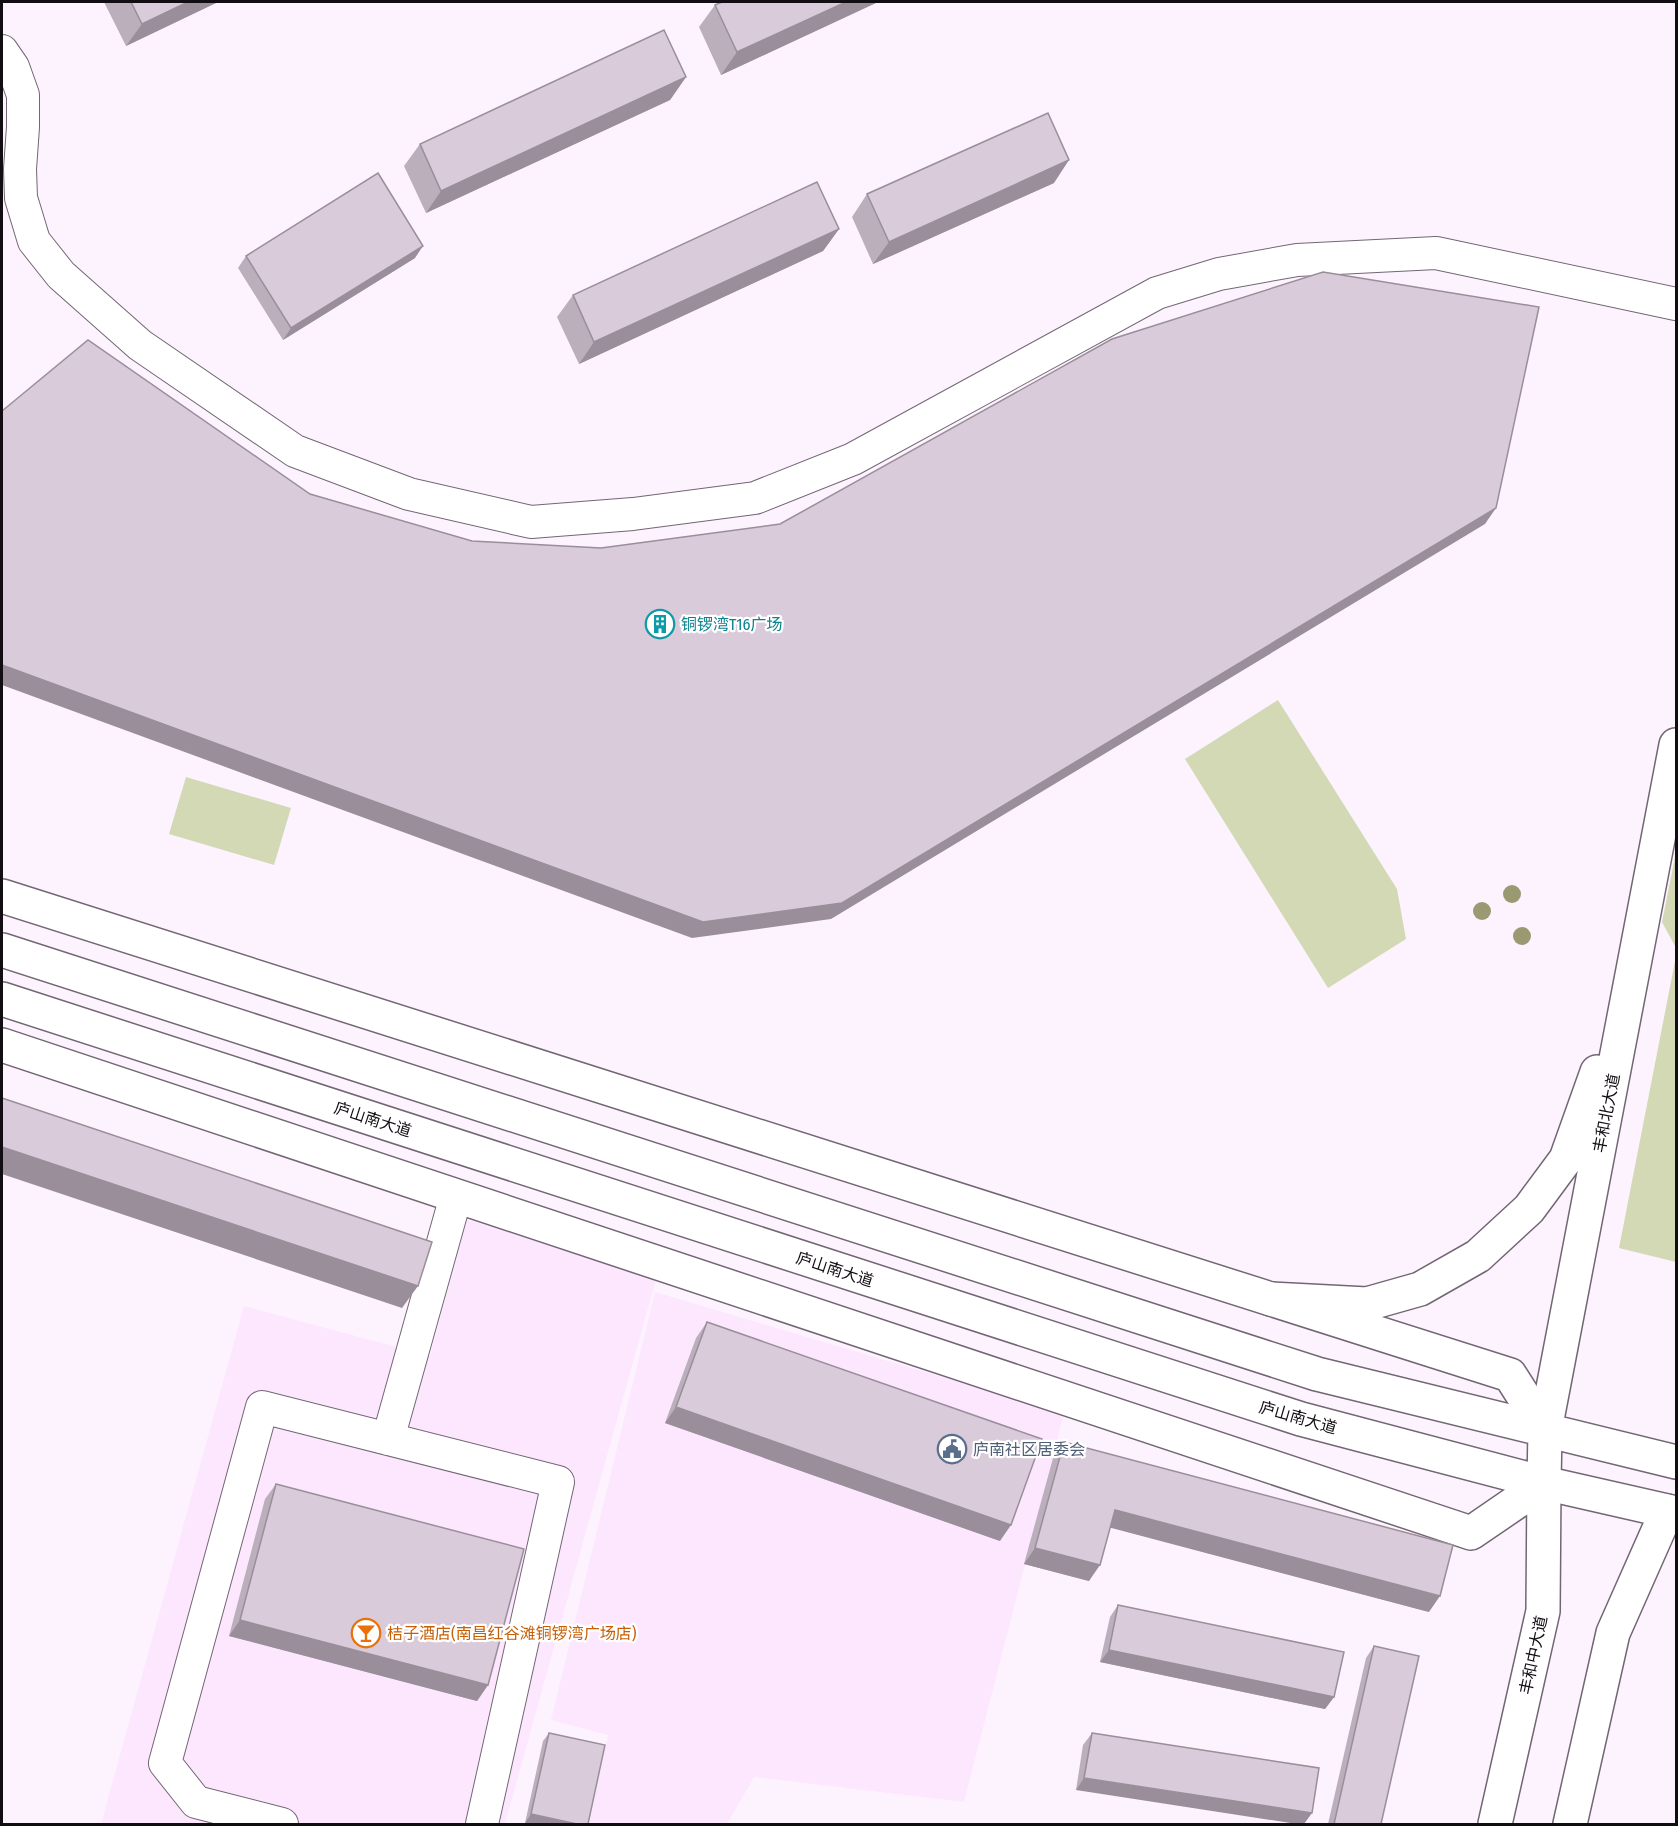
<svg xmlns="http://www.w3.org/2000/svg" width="1678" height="1826" font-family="'Fira Sans Condensed','Noto Sans SC',sans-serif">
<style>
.built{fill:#fce7fe}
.green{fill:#d2d9b4}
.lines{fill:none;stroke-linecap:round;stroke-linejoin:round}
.street-casing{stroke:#736674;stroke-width:34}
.primary-casing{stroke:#736674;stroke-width:36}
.highway-casing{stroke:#736674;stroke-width:36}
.street{stroke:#fff;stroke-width:32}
.primary{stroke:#fff;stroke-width:33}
.highway{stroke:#fff;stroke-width:33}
.tree{fill:#999972}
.wall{fill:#bbafbc}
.shaded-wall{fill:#998e99}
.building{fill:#dacbdb;stroke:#998e99;stroke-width:1.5}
.labels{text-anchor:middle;stroke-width:4.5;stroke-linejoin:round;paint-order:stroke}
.culture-label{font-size:16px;fill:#0d838f;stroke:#fff;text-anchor:start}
.street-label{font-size:16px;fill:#120d13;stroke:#fff}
.service-label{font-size:16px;fill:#4e5e75;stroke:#fff;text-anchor:start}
.food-label{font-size:16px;fill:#c56008;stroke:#fff;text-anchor:start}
</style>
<rect width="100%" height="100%" fill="#fdf3fe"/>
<path class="built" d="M467 1220 658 1272 505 1824H101L244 1306 430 1356Z
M655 1292 1064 1413 964 1802 754 1777 727 1824H589L608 1735 551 1720Z"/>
<path class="green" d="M1278 700 1397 889 1406 939 1328 988 1185 759Z
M186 777 291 808 274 865 169 834Z
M1676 852V948L1662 922Z
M1676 956V1262L1619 1248Z"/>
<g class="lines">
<g class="street-casing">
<path id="street" d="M2 51 13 67 23 95V127L20 169 21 198 34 241 61 275 140 345 295 451 409 494 531 522 633 514 755 498 853 459 1157 293 1219 274 1297 260 1436 253 1676 304
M388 1439 456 1196
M282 1824 196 1802 165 1763 262 1407 558 1482 482 1824"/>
</g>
<g class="primary-casing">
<path id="primary" d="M2 896 1510 1375 1545 1430
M2 1045 1471 1533 1544 1483
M1495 1824 1543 1611 1544 1483
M1570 1824 1613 1633 1667 1511"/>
</g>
<g class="highway-casing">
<path id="highway" d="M2 950 1317 1374 1676 1462
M2 999 1301 1419 1544 1483 1676 1513
M1271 1299 1367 1304 1420 1289 1478 1256 1529 1209 1566 1159 1597 1072
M1544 1483 1545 1430 1676 745"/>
</g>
<use href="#street" class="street"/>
<use href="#primary" class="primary"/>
<use href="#highway" class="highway"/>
</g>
<g class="tree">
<circle cx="1512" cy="894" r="9"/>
<circle cx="1482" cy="911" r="9"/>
<circle cx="1522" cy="936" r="9"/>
</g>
<path class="wall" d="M104 2H218L126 46Z
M722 2H878L721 75 699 27 715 5Z
M686 77 670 100 426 213 404 166 420 144Z
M1054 183 873 264 852 217 867 194Z
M839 229 823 251 579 364 557 317 573 295Z
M246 256 415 258 283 340 238 268Z
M707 1322 1000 1541 665 1423 696 1338Z
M1064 1442 1429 1612 1110 1527 1089 1581 1024 1564 1053 1458Z
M276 1484 488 1685 477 1701 229 1636 265 1499Z
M1118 1605 1334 1697 1325 1709 1100 1662 1110 1617Z
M1374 1646 1381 1824H1328L1366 1658Z
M549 1733 605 1745 525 1823 543 1741Z
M1092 1733 1319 1768 1076 1790 1083 1745Z"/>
<path class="shaded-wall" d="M188 2H218L126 46 142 24Z
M846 2H878L721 75 737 52Z
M686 77 670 100 426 213 441 191Z
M1069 160 1054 183 873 264 889 242Z
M839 229 823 251 579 364 594 342Z
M423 246 415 258 283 340 291 328Z
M1496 508 1485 524 831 919 692 938 2 685V665Z
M2 1147 418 1286 402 1308 2 1174Z
M676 1407 1011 1525 1000 1541 665 1423Z
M1115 1510 1440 1596 1429 1612 1104 1526Z
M1035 1548 1100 1565 1089 1581 1024 1564Z
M240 1620 488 1685 477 1701 229 1636Z
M1109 1650 1334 1697 1325 1709 1100 1662Z
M1084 1778 1312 1813 1304 1824H1297L1076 1790Z
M531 1814 577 1824H534L525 1823Z"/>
<path class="building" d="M131 2H188L142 24Z
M722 2H846L737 52 715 5Z
M664 30 686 77 441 191 420 144Z
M1048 113 1069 160 889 242 867 194Z
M378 173 423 246 291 328 246 256Z
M817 182 839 229 594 342 573 295Z
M1323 272 1539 307 1496 508 842 903 703 922 2 665V411L88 340 310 494 472 541 601 548 780 524 1112 339Z
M2 1098 432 1242 418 1286 2 1147Z
M707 1322 1042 1439 1011 1525 676 1407Z
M1064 1442 1453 1545 1440 1596 1115 1510 1100 1565 1035 1548Z
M276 1484 524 1549 488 1685 240 1620Z
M1118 1605 1344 1652 1334 1697 1109 1650Z
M1374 1646 1419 1656 1381 1824H1334Z
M549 1733 605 1745 588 1824H577L531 1814Z
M1092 1733 1319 1768 1312 1813 1084 1778Z"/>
<defs>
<g id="building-ring" transform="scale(1.5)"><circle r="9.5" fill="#fff" stroke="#0f9aa8" stroke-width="1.5"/><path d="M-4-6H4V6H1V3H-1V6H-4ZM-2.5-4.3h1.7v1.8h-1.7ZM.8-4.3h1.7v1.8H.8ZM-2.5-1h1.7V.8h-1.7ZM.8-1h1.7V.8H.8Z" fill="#0f9aa8"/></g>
<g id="civic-ring" transform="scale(1.5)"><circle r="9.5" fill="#fff" stroke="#5c6f8a" stroke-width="1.5"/><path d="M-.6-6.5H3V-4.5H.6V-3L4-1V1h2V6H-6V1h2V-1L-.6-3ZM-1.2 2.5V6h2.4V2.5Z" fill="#5c6f8a"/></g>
<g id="bar-ring" transform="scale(1.5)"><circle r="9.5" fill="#fff" stroke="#e8710a" stroke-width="1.5"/><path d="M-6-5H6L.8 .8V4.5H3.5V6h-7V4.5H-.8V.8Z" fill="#e8710a"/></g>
</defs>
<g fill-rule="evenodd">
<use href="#building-ring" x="660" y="624"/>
<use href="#civic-ring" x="952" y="1449"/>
<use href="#bar-ring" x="366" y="1633"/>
</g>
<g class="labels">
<g class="culture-label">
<text x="681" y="630">铜锣湾T16广场</text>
</g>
<g class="street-label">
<text transform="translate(1606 1113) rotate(-79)" y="6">丰和北大道</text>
<text transform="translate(373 1119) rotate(18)" y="6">庐山南大道</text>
<text transform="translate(835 1269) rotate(18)" y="6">庐山南大道</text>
<text transform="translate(1298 1417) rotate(16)" y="6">庐山南大道</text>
<text transform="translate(1533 1655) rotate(-78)" y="6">丰和中大道</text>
</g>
<g class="service-label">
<text x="973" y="1455">庐南社区居委会</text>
</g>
<g class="food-label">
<text x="387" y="1639">桔子酒店(南昌红谷滩铜锣湾广场店)</text>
</g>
</g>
<rect width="1678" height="1826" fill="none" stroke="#120d13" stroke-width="6"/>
</svg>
